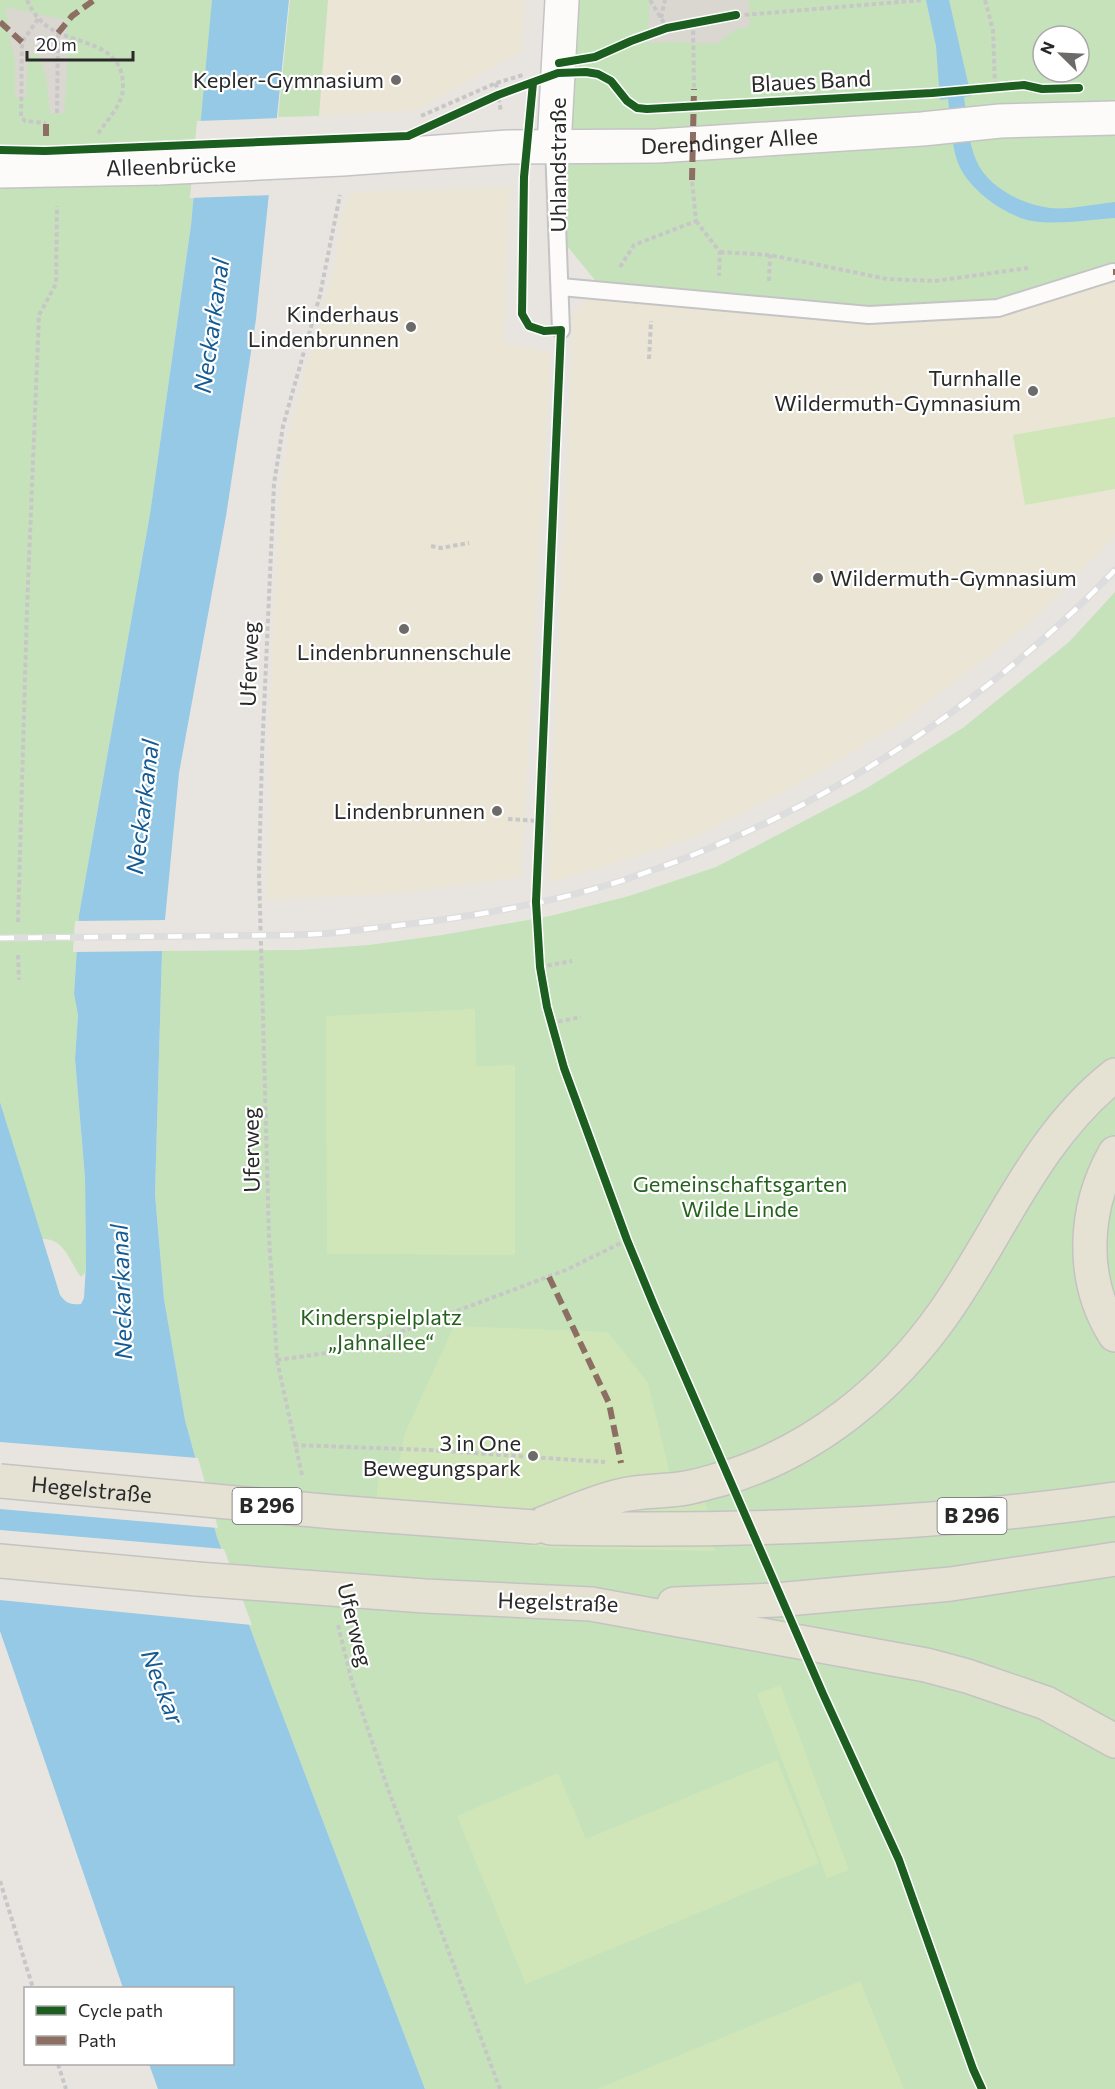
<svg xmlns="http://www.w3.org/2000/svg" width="1115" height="2089" font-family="Commissioner,sans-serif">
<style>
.education{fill:#eae5d5}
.green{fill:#c6e2ba;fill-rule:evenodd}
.pitch{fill:#d0e6b8}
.plaza{fill:#dad7d1}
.water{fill:#96c9e6}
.pier{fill:#e8e5e0}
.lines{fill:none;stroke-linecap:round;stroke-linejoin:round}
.service-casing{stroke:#c5c4c5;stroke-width:20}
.minor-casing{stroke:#c5c4c5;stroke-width:36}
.primary-casing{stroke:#c4c3c1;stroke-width:36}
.path{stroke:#c8c7c7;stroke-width:4;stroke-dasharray:4.5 3;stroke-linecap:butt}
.service{stroke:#fcfbfa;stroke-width:16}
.minor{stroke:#fcfbfa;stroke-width:33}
.primary{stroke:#e5e2d4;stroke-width:33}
.rail-casing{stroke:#deddde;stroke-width:7}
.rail{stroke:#fff;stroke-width:4.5;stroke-dasharray:14;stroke-linecap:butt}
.minor-bridge-casing{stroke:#c5c4c5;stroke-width:36;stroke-linecap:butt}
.primary-bridge-casing{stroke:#c4c3c1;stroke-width:36;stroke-linecap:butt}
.minor-bridge{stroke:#fcfbfa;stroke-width:33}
.primary-bridge{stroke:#e5e2d4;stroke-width:33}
.quiet{stroke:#8d6e63;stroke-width:6;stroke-dasharray:12 6;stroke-linecap:butt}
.cycleway-casing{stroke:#fff;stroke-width:11}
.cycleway{stroke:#1b5e20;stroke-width:8}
.poi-dot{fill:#6c6b69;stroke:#fff;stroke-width:2}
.labels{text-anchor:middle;stroke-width:4.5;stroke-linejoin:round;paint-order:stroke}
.shield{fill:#fff;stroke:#696969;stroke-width:1.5}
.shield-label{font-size:21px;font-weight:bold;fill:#292929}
.poi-label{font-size:22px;fill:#292929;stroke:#fff;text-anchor:end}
.street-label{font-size:22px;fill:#292929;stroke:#fff}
.park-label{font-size:22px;fill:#25621d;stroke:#fff}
.water-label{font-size:24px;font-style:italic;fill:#145a93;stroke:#fff}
</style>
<rect width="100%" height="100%" fill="#e8e5e0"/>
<path class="education" d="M328 0H525L522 51 416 110 319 116Z
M510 187 504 342 551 353 521 877 406 893 266 900 270 810V705L280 491 291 424 335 264 341 217 351 192Z
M1115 272V536L1033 621 903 722 802 782 693 838 595 870 548 883 573 314 593 292Z"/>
<path class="green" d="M0 0H214L191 225 150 514 79 915 74 994 78 1015 75 1059 85 1178 86 1265 85 1273 81 1277C70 1263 65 1238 42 1239L0 1102Z
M290 0H328L319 116 278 117Z
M562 0H1115V271L998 308 869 315 604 291 558 235ZM1043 36H1079V72H1043Z
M1115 592V2089H425L270 1682 217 1537 185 1420 164 1299 155 1194 162 951 298 950 369 945 442 935 550 916 629 896 716 867 867 788 964 727 1069 642Z"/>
<path class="pitch" d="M1115 417V489L1025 505 1013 435Z
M475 1009 476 1066 515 1065V1255L327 1254 326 1016Z
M454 1326 608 1332 648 1383 675 1495 704 1493 715 1551 555 1548 431 1536 374 1533 378 1478 395 1480 405 1433Z
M780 1685 849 1870 827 1878 757 1694Z
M777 1760 819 1863 526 1984 457 1816 558 1773 586 1839Z
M860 1981 904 2089H597Z"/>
<path class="plaza" d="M650 0H749L750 27 736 29 717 44 676 42 647 43Z
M6 7 66 20 68 56 64 113 50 114 46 75 38 55 35 52 31 54 28 63 26 98 15 97V59L10 39Z"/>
<path class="water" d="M212 0H289L256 319 226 516 179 773 162 951 155 1194 164 1299 185 1420 217 1537 270 1682 425 2089H158L149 2064H232V1988H123L0 1631V1102L60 1295C66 1303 70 1305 81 1304L84 1298 86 1265 85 1178 75 1059 78 1015 74 994 79 915 150 514 191 225Z
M926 0H949L971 96 964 97C967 117 968 141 976 160 987 187 1023 205 1050 208 1068 210 1096 204 1115 202V218C1088 220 1058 225 1032 221 1005 216 968 189 958 163 951 144 951 120 948 99L940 100 936 46Z"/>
<path class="pier" d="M281 118 273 195 190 198 197 121Z
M168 920 165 951 73 952 75 921Z
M0 1442 198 1458 218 1528 0 1509Z
M0 1530 224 1549 252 1625 0 1600Z"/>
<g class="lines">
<g class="service-casing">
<path id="service" d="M554 146 561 330
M561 287 869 315 998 308 1113 272"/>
</g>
<g class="minor-casing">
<g id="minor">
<path d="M554 146 562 0"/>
<path id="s1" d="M158 168 342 159 508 147 657 146 922 129 1000 121 1115 118"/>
</g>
</g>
<g class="primary-casing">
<path id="primary" d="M1115 1153C1083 1209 1080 1280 1115 1335
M534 1527C561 1517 590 1503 619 1496 640 1490 664 1492 686 1488 698 1486 710 1482 722 1479 814 1452 892 1388 946 1310 1001 1231 1037 1136 1115 1075
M550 1528C739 1532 928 1526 1115 1499
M0 1561 197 1579
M591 1604 926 1665 967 1676 1046 1703 1115 1741
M674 1604 776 1600 951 1584 1115 1559"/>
</g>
<path class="path" d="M27 0C33 14 44 27 59 33 82 44 115 45 122 75 123 82 124 91 121 98 117 110 105 123 98 134
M650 0 667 28
M985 0 993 30 995 87
M661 18 665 0
M38 19 22 42 21 117 25 121 46 123
M693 23 694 89
M594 57 631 41 667 28 719 17 924 0
M496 83 501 112
M57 113 58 33
M421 116 496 83 523 75
M524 182 522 314 529 326 534 328
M696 221 720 252 719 276
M720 252 770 255 887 279 935 281 1028 268
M620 267 634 245 696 221 692 180
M769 281 770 255
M649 359 651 321
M431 546 441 548 469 543
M508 819 540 821
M18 922 27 609 39 315 56 284 57 206
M18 955 19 980
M540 967 572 961
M551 1023 581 1017
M277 1360 355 1349 566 1270 627 1240
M294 1445 429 1450 605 1462
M302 1475 277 1360 269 1237 259 873 262 755 274 484 283 426 320 295 340 195
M338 1625 352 1682 388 1789 500 2089
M0 1881 33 1988
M58 2064 66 2089"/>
<use href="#service" class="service"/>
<use href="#minor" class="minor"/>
<use href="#primary" class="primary"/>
<g class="rail-casing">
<path id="rail" d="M0 938C69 937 138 937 208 936 244 935 281 936 318 934 340 933 362 929 384 927 465 918 546 905 624 880 810 819 980 711 1115 570"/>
</g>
<use href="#rail" class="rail"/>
<g class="minor-bridge-casing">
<path id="minor-bridge" d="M0 171 158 168"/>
</g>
<g class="primary-bridge-casing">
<g id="primary-bridge">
<path id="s2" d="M0 1481 334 1512 534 1527"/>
<path d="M197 1579 425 1596 591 1604"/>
</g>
</g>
<use href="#minor-bridge" class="minor-bridge"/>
<use href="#primary-bridge" class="primary-bridge"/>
<path class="quiet" d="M0 22 22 42
M58 33 72 16 94 0
M46 136V123
M692 180 694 89
M1113 272H1115
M549 1277 609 1403 621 1463"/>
<g class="cycleway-casing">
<path id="cycleway" d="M559 63 595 57 631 41 667 28 736 15
M533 83 524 177 522 314 529 326 544 331 561 330 536 902 540 967 547 1007 564 1068 627 1240 655 1308 823 1694 899 1860 973 2069 982 2089
M0 150 45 151 408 136 498 95 558 73 586 72 598 74 611 81 627 101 637 108 647 109 932 93 1024 85 1042 89 1079 88"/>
</g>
<use href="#cycleway" class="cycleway"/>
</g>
<g class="poi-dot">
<circle cx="396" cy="80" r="6"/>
<circle cx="411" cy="327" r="6"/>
<circle cx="1033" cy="391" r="6"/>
<circle cx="818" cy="578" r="6"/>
<circle cx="404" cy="629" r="6"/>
<circle cx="497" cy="811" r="6"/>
<circle cx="533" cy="1456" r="6"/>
</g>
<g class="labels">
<g class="shield">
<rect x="232.5" y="1488" width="69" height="36" rx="4.5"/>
<rect x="937.5" y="1498" width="69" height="36" rx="4.5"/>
</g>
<g class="shield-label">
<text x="267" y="1513">B 296</text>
<text x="972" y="1523">B 296</text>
</g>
<g class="poi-label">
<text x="384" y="88">Kepler-Gymnasium</text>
<text x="399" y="322">Kinderhaus<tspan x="399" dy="25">Lindenbrunnen</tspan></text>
<text x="1021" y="386">Turnhalle<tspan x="1021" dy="25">Wildermuth-Gymnasium</tspan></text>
<text x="830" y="586" text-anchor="start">Wildermuth-Gymnasium</text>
<text x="404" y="660" text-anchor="middle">Lindenbrunnenschule</text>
<text x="485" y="819">Lindenbrunnen</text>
<text x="521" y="1451">3 in One<tspan x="521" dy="25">Bewegungspark</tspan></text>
</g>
<g class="street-label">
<text transform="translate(811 81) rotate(-3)" y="8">Blaues Band</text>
<text dy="8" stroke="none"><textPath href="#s1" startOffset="572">Derendinger Allee</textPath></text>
<text transform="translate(558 165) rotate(-90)" y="8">Uhlandstraße</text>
<text transform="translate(171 166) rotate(-2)" y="8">Alleenbrücke</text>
<text transform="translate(249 664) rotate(-88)" y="8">Uferweg</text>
<text transform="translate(251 1150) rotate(-91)" y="8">Uferweg</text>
<text dy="8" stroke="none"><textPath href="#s2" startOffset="92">Hegelstraße</textPath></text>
<text transform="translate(558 1602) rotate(2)" y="8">Hegelstraße</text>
<text transform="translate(355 1625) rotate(76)" y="8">Uferweg</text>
</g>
<g class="park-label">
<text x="740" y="1192">Gemeinschaftsgarten<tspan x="740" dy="25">Wilde Linde</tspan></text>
<text x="381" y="1325">Kinderspielplatz<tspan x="381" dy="25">„Jahnallee“</tspan></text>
</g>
<g class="water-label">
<text transform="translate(212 326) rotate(-82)" y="8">Neckarkanal</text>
<text transform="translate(143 807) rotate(-83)" y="8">Neckarkanal</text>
<text transform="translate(122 1292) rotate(-92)" y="8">Neckarkanal</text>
<text transform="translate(162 1687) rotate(69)" y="8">Neckar</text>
</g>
</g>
<rect x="24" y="1987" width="210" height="78" fill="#ffffff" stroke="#a9a9a9" stroke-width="1.5"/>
<rect x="36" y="2006" width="30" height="9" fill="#1b5e20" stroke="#a9a9a9" stroke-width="1.5"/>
<text x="78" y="2017" font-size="18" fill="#292929">Cycle path</text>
<rect x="36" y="2036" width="30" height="9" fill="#8d6e63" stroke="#a9a9a9" stroke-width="1.5"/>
<text x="78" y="2047" font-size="18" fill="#292929">Path</text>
<g transform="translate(1061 54) rotate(294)"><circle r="28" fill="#ffffff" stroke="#a9a9a9" stroke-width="1.5"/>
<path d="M0-4.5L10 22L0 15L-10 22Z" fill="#6c6b69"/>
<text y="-9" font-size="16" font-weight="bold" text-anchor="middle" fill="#292929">N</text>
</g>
<path d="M27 51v9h106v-9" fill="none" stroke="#292929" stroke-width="3"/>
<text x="36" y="51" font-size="18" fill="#292929" stroke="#ffffff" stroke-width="4.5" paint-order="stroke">20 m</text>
</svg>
